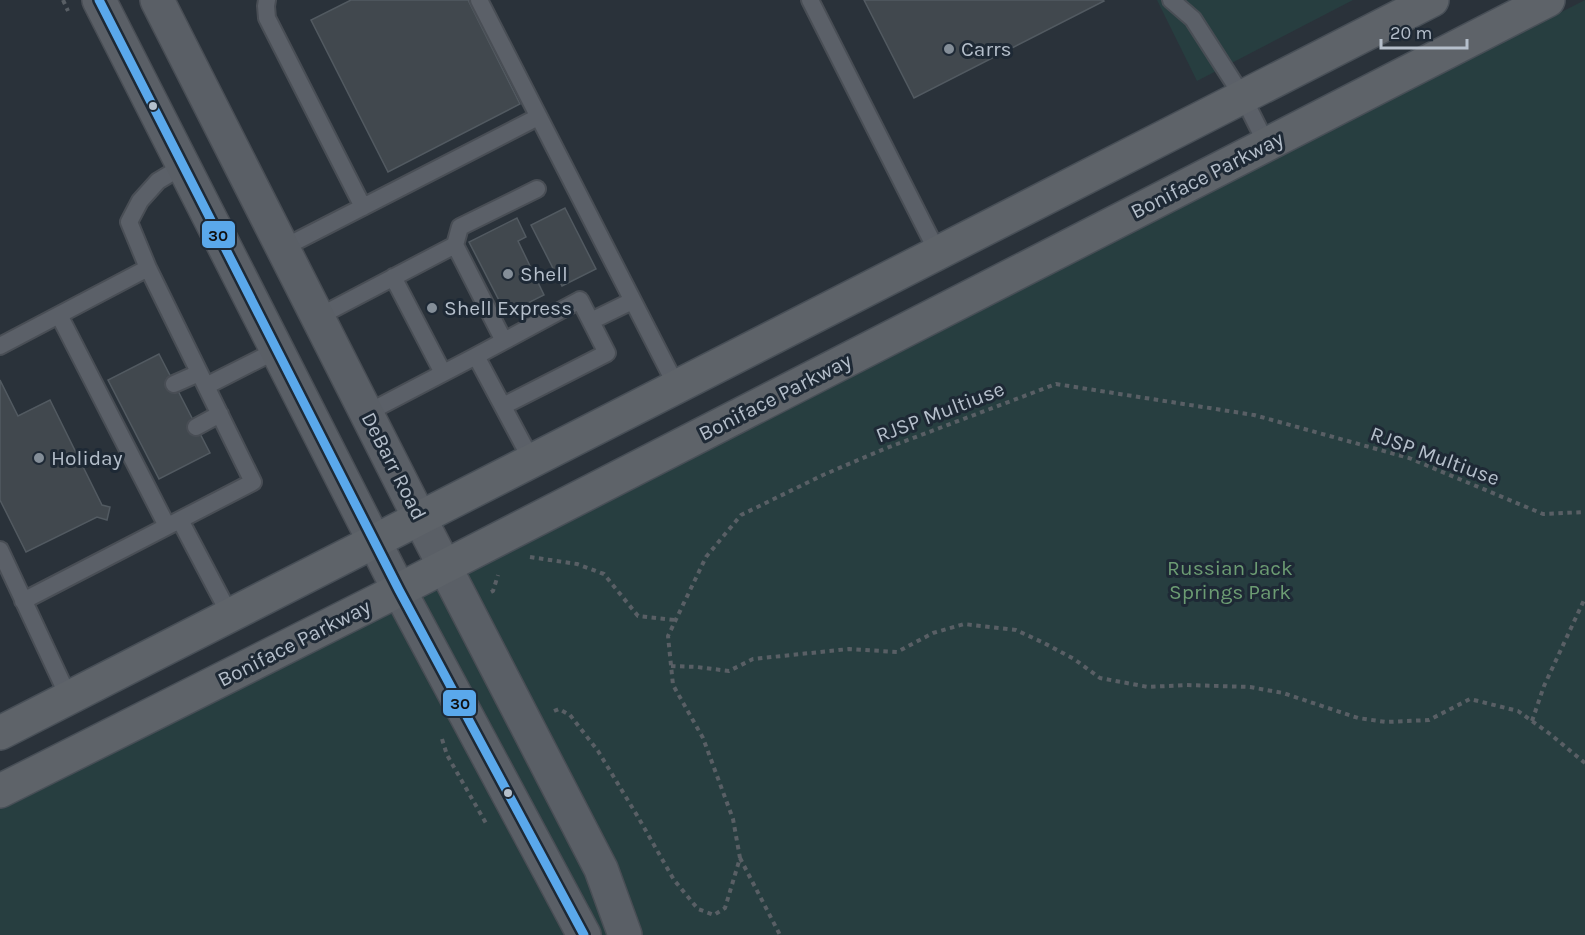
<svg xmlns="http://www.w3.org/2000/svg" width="1585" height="935" font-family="Karla,sans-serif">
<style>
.green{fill:#273e40}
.building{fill:#41484e;stroke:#525a61;stroke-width:1.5}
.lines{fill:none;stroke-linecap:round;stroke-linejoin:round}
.service-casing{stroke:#494e55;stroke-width:20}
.secondary-casing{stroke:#494e55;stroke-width:36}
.primary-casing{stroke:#484f57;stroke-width:36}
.path{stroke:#595f65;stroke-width:4;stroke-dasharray:4.5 4.5;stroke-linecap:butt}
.service{stroke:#5b6068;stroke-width:16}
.secondary{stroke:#5a5f66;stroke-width:33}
.primary{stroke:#5e6369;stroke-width:33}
.bus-1-casing{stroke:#1e2935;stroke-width:14}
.bus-1{stroke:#5aa8eb;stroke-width:9}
.poi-dot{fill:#848e98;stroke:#1e2935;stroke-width:2}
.bus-dot{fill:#b5bfcb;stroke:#1e2935;stroke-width:2}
.labels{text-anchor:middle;stroke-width:6;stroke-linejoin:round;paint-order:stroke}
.poi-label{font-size:21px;fill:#b5bfcb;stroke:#1e2935;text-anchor:start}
.street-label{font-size:21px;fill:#b5bfcb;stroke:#1e2935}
.park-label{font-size:21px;fill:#6c9c73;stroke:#1e2935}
.line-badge{stroke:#1e2935;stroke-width:2}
.pale-badge-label{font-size:16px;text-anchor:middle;font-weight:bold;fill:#111}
</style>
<rect width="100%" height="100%" fill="#2a323a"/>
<path class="green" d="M1157 0H1353L1197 81Z
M1585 0V935H0V807Z"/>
<path class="building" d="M351 0H468L520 104 388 172 311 20Z
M864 0H1103L1104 1 914 98Z
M565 208 596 269 562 286 531 225Z
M517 218 526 237 518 241 544 295 506 314 469 242Z
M159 354 210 453 159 479 108 380Z
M0 380 18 416 50 400 102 505 110 507 107 520 97 517 26 552 0 500Z"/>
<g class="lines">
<g class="service-casing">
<path id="service" d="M267 0 266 6 267 18 363 207
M479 0 677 387
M810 0 938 253
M1171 0 1193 19 1243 97 1267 145
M455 245 460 227 537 189
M283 248 538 117
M148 268 129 222 140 201 158 181 183 166
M393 277 443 373
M59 315 167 526
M318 317 455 245 504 341 476 356
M591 321 632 301
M0 346 148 268 253 482 23 601
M174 384 199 373
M206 386 277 350
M503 406 607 353 580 300 504 341
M367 413 476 356 532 461
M196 427 220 414
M180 520 230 615
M0 550 69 698"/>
</g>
<g class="secondary-casing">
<path id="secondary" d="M99 0 399 590 584 935
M157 0 420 519 601 869 625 935"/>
</g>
<g class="primary-casing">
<path id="primary" d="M0 733 1432 0
M0 791 399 590 1548 0"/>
</g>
<path class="path" d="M63 0 68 11
M530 557 577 564 604 574 638 616 675 620
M491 592 493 591 498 575
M671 666 697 667 729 671 753 659 849 649 897 652 933 633 964 624 1016 630 1044 643 1074 659 1100 678 1148 687 1186 685 1250 687 1283 693 1358 718 1386 722 1429 720 1470 699 1518 711 1550 734 1585 763
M554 711 559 709 570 715 598 751 638 817 674 880 698 909 714 915 725 908 740 858 733 819 703 738 673 685 668 636 706 557 741 515 823 475 884 449 1056 384 1254 415 1409 458 1543 514 1585 512
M1532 721 1544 686 1585 598
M442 739 447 755 487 825
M740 858 780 935"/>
<use href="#service" class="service"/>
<use href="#secondary" class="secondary"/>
<use href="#primary" class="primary"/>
<g class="bus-1-casing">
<path id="bus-1" d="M99 0 399 590 584 935"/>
</g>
<use href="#bus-1" class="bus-1"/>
</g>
<g class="poi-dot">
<circle cx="949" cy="49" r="6"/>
<circle cx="508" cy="274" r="6"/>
<circle cx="432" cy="308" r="6"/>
<circle cx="39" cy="458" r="6"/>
</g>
<g class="bus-dot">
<circle cx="153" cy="106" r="5"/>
<circle cx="508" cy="793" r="5"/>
</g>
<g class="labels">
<g class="poi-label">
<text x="961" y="56">Carrs</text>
<text x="520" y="281">Shell</text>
<text x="444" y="315">Shell Express</text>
<text x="51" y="465">Holiday</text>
</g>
<g class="street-label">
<text transform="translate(1207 175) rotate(-27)" y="7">Boniface Parkway</text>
<text transform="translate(775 397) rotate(-27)" y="7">Boniface Parkway</text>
<text transform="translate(940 412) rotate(-21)" y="7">RJSP Multiuse</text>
<text transform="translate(1435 456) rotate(20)" y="7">RJSP Multiuse</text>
<text transform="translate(394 466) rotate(63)" y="7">DeBarr Road</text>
<text transform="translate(294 643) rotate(-27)" y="7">Boniface Parkway</text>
</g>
<g class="park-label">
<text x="1230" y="575">Russian Jack<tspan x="1230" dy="24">Springs Park</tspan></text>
</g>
</g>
<g class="line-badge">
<rect x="201" y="220" width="35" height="29" rx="6" fill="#5aa8eb"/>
<rect x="442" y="689" width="35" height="28" rx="6" fill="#5aa8eb"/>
</g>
<g class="pale-badge-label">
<text x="218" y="241">30</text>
<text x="460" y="709">30</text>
</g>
<path d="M1381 39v9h86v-9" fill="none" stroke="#b5bfcb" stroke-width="3"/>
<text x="1390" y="39" font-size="18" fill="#b5bfcb" stroke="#1e2935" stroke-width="4.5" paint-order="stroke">20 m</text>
</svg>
